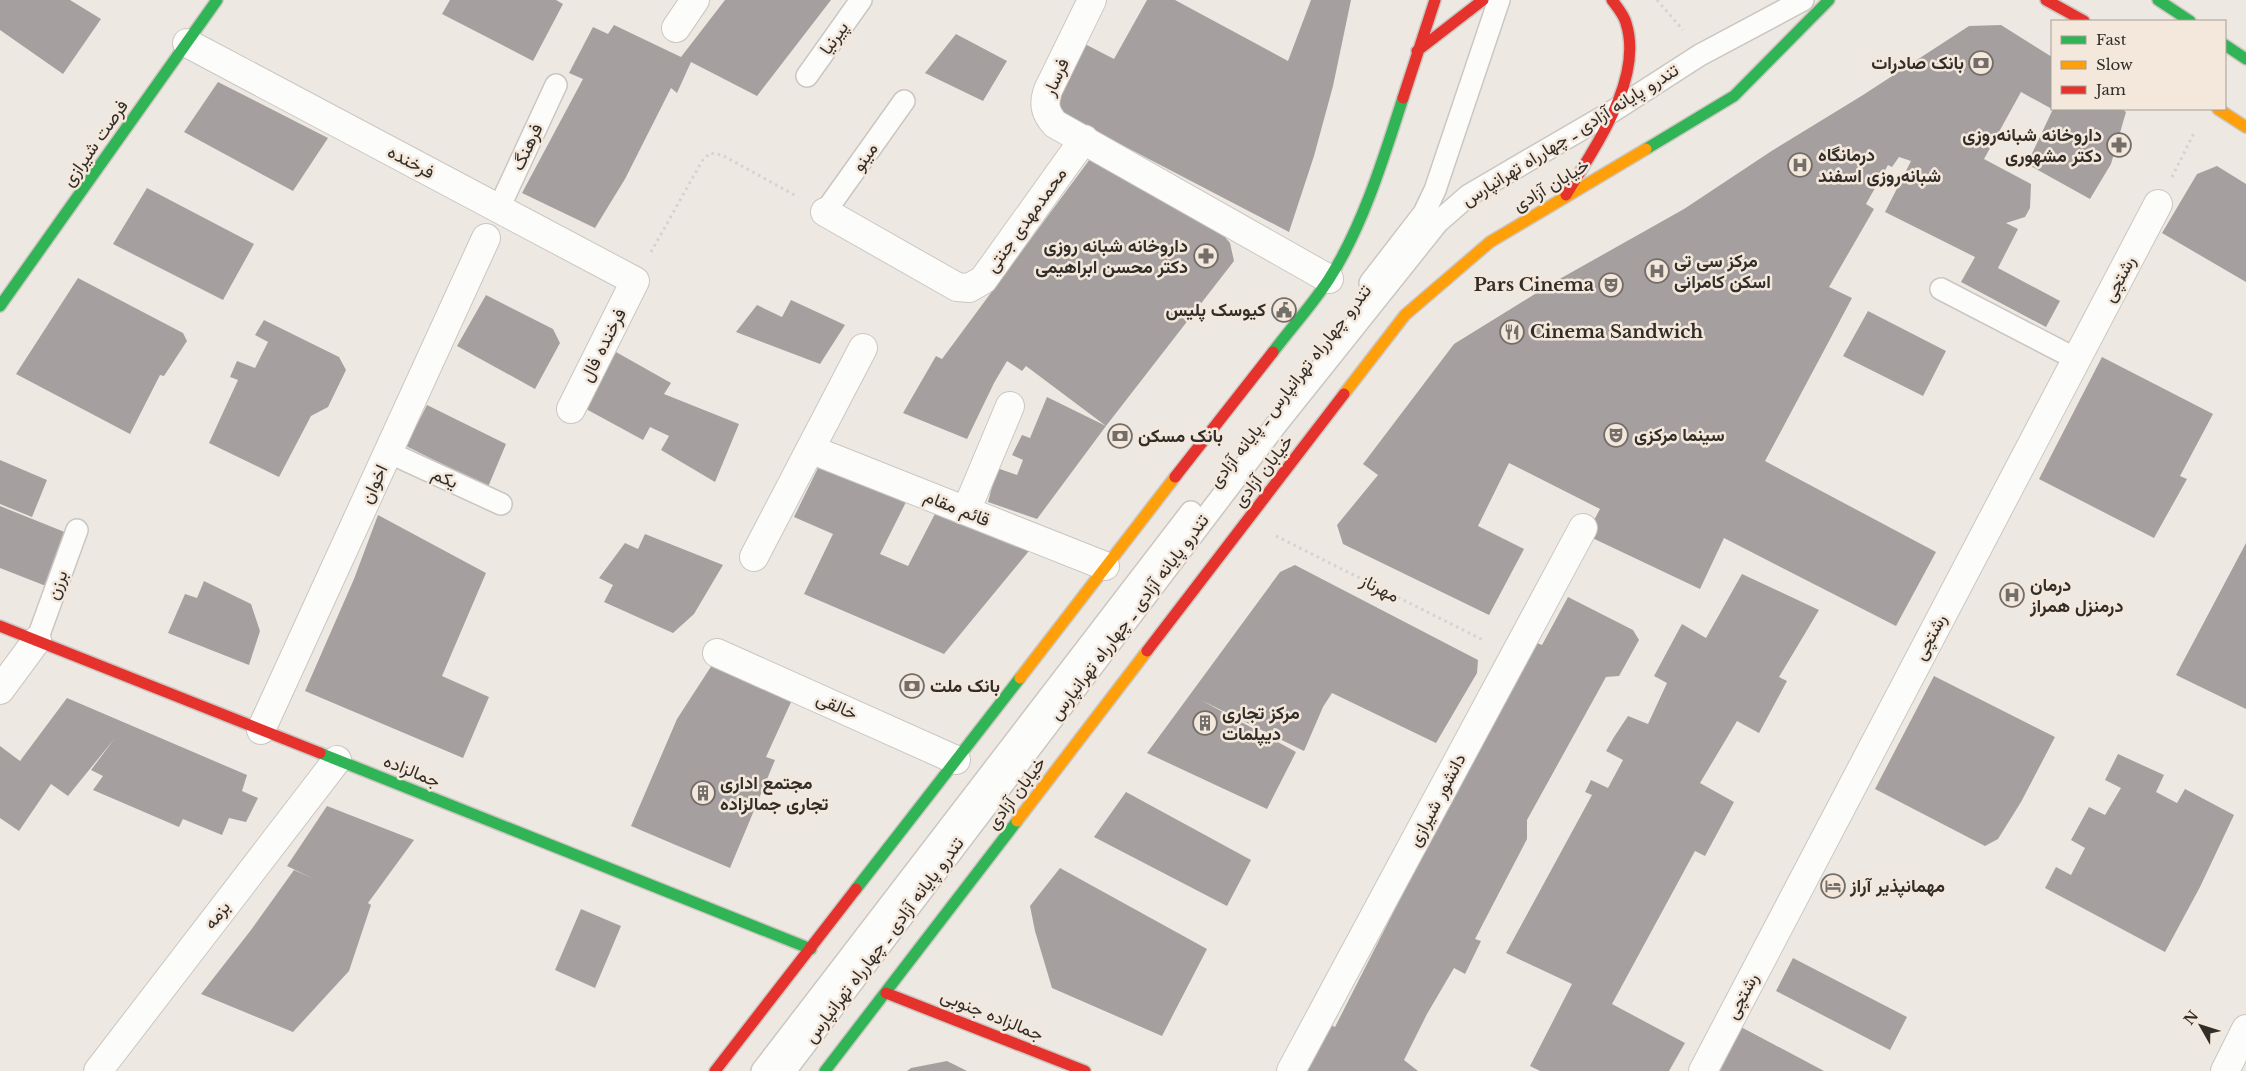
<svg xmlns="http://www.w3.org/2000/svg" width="2246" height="1071" font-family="'Libre Baskerville',Vazirmatn,serif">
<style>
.building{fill:#a5a09f}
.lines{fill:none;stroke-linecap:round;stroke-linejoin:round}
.lane-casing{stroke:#cbc6c1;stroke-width:24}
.street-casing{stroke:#cbc6c1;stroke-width:30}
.fast-casing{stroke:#cbc6c1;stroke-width:14}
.slow-casing{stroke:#cbc6c1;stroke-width:14}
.jam-casing{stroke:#cbc6c1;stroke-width:14}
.path{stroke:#d4d3d0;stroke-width:3;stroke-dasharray:2.5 4;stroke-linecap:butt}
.lane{stroke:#fcfcfb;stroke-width:21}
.street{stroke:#fcfcfb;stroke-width:28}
.fast{stroke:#30b455;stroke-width:11}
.slow{stroke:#ff9f0a;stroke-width:11}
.jam{stroke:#e5322d;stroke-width:11}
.labels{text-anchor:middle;stroke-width:5;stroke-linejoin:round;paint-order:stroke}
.street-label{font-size:18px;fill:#312d28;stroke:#f4e8dc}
.poi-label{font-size:18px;font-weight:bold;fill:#312d28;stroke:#f4e8dc;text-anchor:start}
</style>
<rect width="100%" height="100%" fill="#eee8e2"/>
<path class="building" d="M0 0H70L101 19 63 74 0 30Z
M450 0H556L563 4 533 61 442 14Z
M725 0H831L757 96 691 62 677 93 671 88 625 179 595 228 522 193 583 79 569 73 593 27 608 34 614 25 681 57Z
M1147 0H1175L1288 61 1311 0H1351L1333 86 1314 156 1289 232 1051 108 1083 43 1114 59Z
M2001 25 2052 57V109L2021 92 1984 159 2031 184 2030 208 2025 217 2006 223 2018 229 1998 268 2060 301 2046 327 1961 282 1975 257 1885 212 1911 161 1899 157 1892 167 1888 165 1866 204 1874 209 1829 287 1852 298 1765 461 1936 552 1896 626 1724 538 1700 589 1586 535 1600 509 1509 463 1478 526 1524 549 1489 615 1343 544 1337 525 1378 475 1363 464 1454 344 1556 281 1684 209 1770 152 1863 95 1969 26Z
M956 34 1007 61 983 101 925 73Z
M218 82 328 138 293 191 184 132Z
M2053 109H2122L2126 112 2111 164 2090 199 2027 164Z
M1090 159 1219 230 1230 243 1234 261 1106 426 1037 519 988 502 997 468 1017 475 1023 460 1012 455 1022 435 1030 438 1047 397 1106 426 1026 366 1022 371 1007 361 994 383 967 439 903 413 936 356 942 359Z
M2217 166 2246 184V282L2162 233 2197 174Z
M147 188 254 244 223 300 113 244Z
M78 278 183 333 187 341 164 376 160 375 130 434 16 374Z
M486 295 553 329 560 343 535 389 457 346Z
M791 300 845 325 820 364 736 332 757 305 782 317Z
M1868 311 1946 351 1923 396 1843 356Z
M264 320 339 357 346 370 328 407 311 416 279 477 209 443 238 380 230 377 237 361 255 368 268 342 255 335Z
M616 352 671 383 664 394 739 424 715 482 661 450 669 436 650 427 643 440 586 409Z
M2102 357 2213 414 2180 476 2187 479 2154 538 2039 479Z
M427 405 506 444 488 487 406 446Z
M0 460 47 480 32 517 0 504Z
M838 463 908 498 880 554 908 566 938 508 1033 546 944 654 804 594 833 534 794 517 818 468Z
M0 506 72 535 51 588 0 568Z
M378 515 486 573 442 676 489 697 463 758 305 691 354 579Z
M645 534 723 565 694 614 673 633 604 602 613 585 599 578 625 543 638 549Z
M2246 543V709L2176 675Z
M1295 565 1478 660 1477 673 1436 743 1332 693 1323 707 1304 751 1201 700 1296 752 1267 809 1147 753 1280 572Z
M1742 574 1819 610 1779 677 1787 681 1759 733 1737 721 1700 783 1734 802 1705 856 1695 851 1612 1004 1685 1043 1669 1071H1540L1530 1066 1572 984 1506 953 1592 795 1585 792 1591 780 1608 788 1623 760 1606 751 1614 737 1628 716 1648 724 1667 683 1654 676 1682 624 1706 638Z
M204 581 251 604 260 631 249 665 168 633 185 594 197 598Z
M1568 597 1633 630 1639 640 1619 676 1606 677 1527 820V839L1475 939 1481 941 1465 974 1454 968 1427 1014 1404 1060 1418 1071H1301L1325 1022 1335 1027 1430 840 1537 643 1542 645Z
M712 665 792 700 766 757 775 760 730 868 631 826 677 719Z
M1934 676 2055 737 2021 802 1998 839 1985 846 1875 789Z
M67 698 247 775 242 791 258 798 246 822 229 818 222 835 183 819 179 827 93 790 103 776 91 770 115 738 68 796 51 784 19 831 0 818V746L20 761Z
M2118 754 2164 775 2156 792 2177 803 2185 789 2234 815 2200 887 2165 952 2045 888 2056 867 2071 875 2085 848 2071 840 2089 807 2105 815 2121 788 2105 780Z
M1126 792 1251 860 1227 906 1094 837Z
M327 806 414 840 368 903 371 905 349 971 293 1032 201 994 251 930 294 870 314 879 287 866Z
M1060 868 1207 949 1162 1036 1052 988 1035 931 1030 906Z
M581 909 621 926 595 988 555 970Z
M1793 958 1907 1017 1890 1050 1776 991Z
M1741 1027 1824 1071H1720Z
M947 1061 967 1071H907L911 1068Z"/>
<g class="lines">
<g class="lane-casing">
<path id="lane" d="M807 76 861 0
M499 208 556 85
M825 212 904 101
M1370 283 1424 213 1435 190 1499 0
M1941 289 2076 359
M388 452 501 504
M37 640 77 530
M762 1071 1191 512
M785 1071 1276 425 1438 222 1469 195 1613 111 1700 55 1803 0"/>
</g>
<g class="street-casing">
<path id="street" d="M1092 0 1048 90C1043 104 1045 113 1055 124L1329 279
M676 28 695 0
M187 43 635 281 571 409
M825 212 957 287 969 288 983 280 1084 139
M810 449 1105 566
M966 511 1010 406
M754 557 863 348
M717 653 956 760
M0 690 37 640
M261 730 486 238
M98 1071 337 760
M1291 1071 1583 528
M1703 1071 2158 204
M2225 1071 2246 1029"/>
</g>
<g class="fast-casing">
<path id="fast" d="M2158 0 2190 21
M2225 45 2246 59
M1646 149 1734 96 1829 0
M0 306 217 0
M1273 352C1291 328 1313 304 1329 279 1363 226 1384 157 1403 98
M320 753 811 949
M856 889 1020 678
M825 1071 1017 821"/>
</g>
<g class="slow-casing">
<path id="slow" d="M2218 109 2246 127
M1344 394 1405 315 1490 242 1646 149
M1020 678 1175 477
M1017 821 1147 651"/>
</g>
<g class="jam-casing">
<path id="jam" d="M2046 0 2084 21
M1417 51 1483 0
M1403 98 1435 0
M1566 195C1594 148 1644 79 1626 23 1624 15 1617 7 1612 0
M1175 477 1273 352
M0 626 320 753
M1147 651 1344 394
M886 993 1085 1071
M715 1071 856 889"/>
</g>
<path class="path" d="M1657 0 1683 30
M2172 177 2194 133
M651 252 702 161 710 153 722 155 798 197
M1276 536 1485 641"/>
<use href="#lane" class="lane"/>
<use href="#street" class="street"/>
<use href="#fast" class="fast"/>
<use href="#slow" class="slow"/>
<use href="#jam" class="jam"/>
</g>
<defs>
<g id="bank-ring" transform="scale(1.25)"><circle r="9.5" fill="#f4e8dc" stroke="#736e69" stroke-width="1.5"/><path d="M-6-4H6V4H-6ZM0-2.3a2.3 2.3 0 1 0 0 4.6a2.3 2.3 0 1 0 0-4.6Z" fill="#736e69"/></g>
<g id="pharmacy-ring" transform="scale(1.25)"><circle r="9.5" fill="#f4e8dc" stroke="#736e69" stroke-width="1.5"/><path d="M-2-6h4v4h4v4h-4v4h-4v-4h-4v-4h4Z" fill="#736e69"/></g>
<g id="hospital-ring" transform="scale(1.25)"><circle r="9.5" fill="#f4e8dc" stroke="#736e69" stroke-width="1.5"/><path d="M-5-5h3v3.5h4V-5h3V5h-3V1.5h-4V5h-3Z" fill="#736e69"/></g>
<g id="theatre-ring" transform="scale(1.25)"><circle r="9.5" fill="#f4e8dc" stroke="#736e69" stroke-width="1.5"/><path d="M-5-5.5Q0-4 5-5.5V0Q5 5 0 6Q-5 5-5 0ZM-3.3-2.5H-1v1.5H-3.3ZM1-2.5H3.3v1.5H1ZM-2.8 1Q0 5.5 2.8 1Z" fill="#736e69"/></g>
<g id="civic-ring" transform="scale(1.25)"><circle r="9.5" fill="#f4e8dc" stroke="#736e69" stroke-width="1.5"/><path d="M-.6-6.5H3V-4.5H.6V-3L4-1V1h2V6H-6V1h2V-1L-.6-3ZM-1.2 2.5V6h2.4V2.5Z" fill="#736e69"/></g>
<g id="restaurant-ring" transform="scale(1.25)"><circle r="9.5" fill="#f4e8dc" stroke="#736e69" stroke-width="1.5"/><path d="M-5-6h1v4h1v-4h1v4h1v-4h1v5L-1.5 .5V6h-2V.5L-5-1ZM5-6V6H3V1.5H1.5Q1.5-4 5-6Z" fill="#736e69"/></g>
<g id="building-ring" transform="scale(1.25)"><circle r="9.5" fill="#f4e8dc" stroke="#736e69" stroke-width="1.5"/><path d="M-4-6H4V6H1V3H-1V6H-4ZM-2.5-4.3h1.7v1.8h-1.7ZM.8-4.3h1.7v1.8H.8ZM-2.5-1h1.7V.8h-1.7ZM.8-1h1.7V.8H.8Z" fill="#736e69"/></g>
<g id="hotel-ring" transform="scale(1.25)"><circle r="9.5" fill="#f4e8dc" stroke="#736e69" stroke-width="1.5"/><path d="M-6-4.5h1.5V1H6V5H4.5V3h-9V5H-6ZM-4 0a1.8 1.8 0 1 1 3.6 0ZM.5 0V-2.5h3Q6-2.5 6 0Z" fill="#736e69"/></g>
</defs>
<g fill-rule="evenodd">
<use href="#bank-ring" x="1981" y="63"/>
<use href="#pharmacy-ring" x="2119" y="145"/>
<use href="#hospital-ring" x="1800" y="165"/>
<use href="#pharmacy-ring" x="1206" y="256"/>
<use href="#hospital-ring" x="1657" y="271"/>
<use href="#theatre-ring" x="1611" y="285"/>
<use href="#civic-ring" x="1284" y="310"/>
<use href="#restaurant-ring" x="1512" y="332"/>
<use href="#theatre-ring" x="1616" y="435"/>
<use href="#bank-ring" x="1120" y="436"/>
<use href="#hospital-ring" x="2012" y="595"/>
<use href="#bank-ring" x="912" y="686"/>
<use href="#building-ring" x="1205" y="723"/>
<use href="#building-ring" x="703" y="793"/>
<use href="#hotel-ring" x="1833" y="886"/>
</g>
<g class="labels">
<g class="street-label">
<text transform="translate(834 38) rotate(-55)" y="6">پیرنیا</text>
<text transform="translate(1056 77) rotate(-66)" y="6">فرسار</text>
<text transform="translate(1570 135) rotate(-32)" y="6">تندرو پایانه آزادی ـ چهارراه تهرانپارس</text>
<text transform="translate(95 143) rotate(-55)" y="6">فرصت شیرازی</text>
<text transform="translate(527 147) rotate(-65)" y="6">فرهنگ</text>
<text transform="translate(865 157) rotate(-55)" y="6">مینو</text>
<text transform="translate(411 162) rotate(28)" y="6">فرخنده</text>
<text transform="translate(1551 185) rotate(-31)" y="6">خیابان آزادی</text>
<text transform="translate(1026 220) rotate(-54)" y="6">محمدمهدی جنتی</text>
<text transform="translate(2119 279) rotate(-62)" y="6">رشتچی</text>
<text transform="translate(603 345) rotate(-63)" y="6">فرخنده فال</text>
<text transform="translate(1290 386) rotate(-52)" y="6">تندرو چهارراه تهرانپارس ـ پایانه آزادی</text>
<text transform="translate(1263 471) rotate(-52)" y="6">خیابان آزادی</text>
<text transform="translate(445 478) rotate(25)" y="6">یکم</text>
<text transform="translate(374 484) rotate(-65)" y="6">اخوان</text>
<text transform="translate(957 508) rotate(22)" y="6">قائم مقام</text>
<text transform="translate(57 585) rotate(-70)" y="6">برزن</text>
<text transform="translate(1380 588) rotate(27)" y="6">مهرناز</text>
<text transform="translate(1129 617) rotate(-53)" y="6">تندرو پایانه آزادی ـ چهارراه تهرانپارس</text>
<text transform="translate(1930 637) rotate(-62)" y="6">رشتچی</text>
<text transform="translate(837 706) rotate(24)" y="6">خالقی</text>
<text transform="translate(412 771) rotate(22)" y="6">جمالزاده</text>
<text transform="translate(1016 793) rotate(-53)" y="6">خیابان آزادی</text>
<text transform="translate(1437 800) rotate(-62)" y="6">دانشور شیرازی</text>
<text transform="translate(217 915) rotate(-52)" y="6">بزمه</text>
<text transform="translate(884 940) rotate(-53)" y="6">تندرو پایانه آزادی ـ چهارراه تهرانپارس</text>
<text transform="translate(1742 996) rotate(-62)" y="6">رشتچی</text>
<text transform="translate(992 1015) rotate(22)" y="6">جمالزاده جنوبی</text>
</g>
<g class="poi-label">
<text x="1964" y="69" text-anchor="end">بانک صادرات</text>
<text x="2102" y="141" text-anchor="end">داروخانه شبانه‌روزی<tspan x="2102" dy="21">دکتر مشهوری</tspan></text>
<text x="1818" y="161">درمانگاه<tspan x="1818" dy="21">شبانه‌روزی اسفند</tspan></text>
<text x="1188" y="252" text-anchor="end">داروخانه شبانه روزی<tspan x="1188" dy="21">دکتر محسن ابراهیمی</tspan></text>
<text x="1674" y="267">مرکز سی تی<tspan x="1674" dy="21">اسکن کامرانی</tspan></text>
<text x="1594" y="291" text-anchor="end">Pars Cinema</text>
<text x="1266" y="316" text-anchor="end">کیوسک پلیس</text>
<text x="1530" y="338">Cinema Sandwich</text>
<text x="1634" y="441">سینما مرکزی</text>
<text x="1138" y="442">بانک مسکن</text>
<text x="2030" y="591">درمان<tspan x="2030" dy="21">درمنزل همراز</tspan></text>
<text x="930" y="692">بانک ملت</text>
<text x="1222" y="719">مرکز تجاری<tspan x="1222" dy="21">دیپلمات</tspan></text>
<text x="720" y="789">مجتمع اداری<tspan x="720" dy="21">تجاری جمالزاده</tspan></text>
<text x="1850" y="892">مهمانپذیر آراز</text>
</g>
</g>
<rect x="2051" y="20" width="175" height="90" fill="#f4e8dc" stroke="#a69d94"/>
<rect x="2061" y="36" width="25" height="8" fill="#30b455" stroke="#a69d94"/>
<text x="2096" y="45" font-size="15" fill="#312d28">Fast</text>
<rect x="2061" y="61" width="25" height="8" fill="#ff9f0a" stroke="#a69d94"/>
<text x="2096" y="70" font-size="15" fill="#312d28">Slow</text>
<rect x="2061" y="86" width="25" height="8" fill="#e5322d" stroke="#a69d94"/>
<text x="2096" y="95" font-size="15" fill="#312d28">Jam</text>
<g transform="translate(2201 1026) rotate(309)" stroke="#f4e8dc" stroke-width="4" paint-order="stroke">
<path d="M0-4L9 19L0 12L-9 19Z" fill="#312d28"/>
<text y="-8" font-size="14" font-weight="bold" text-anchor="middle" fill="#312d28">N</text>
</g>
</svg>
